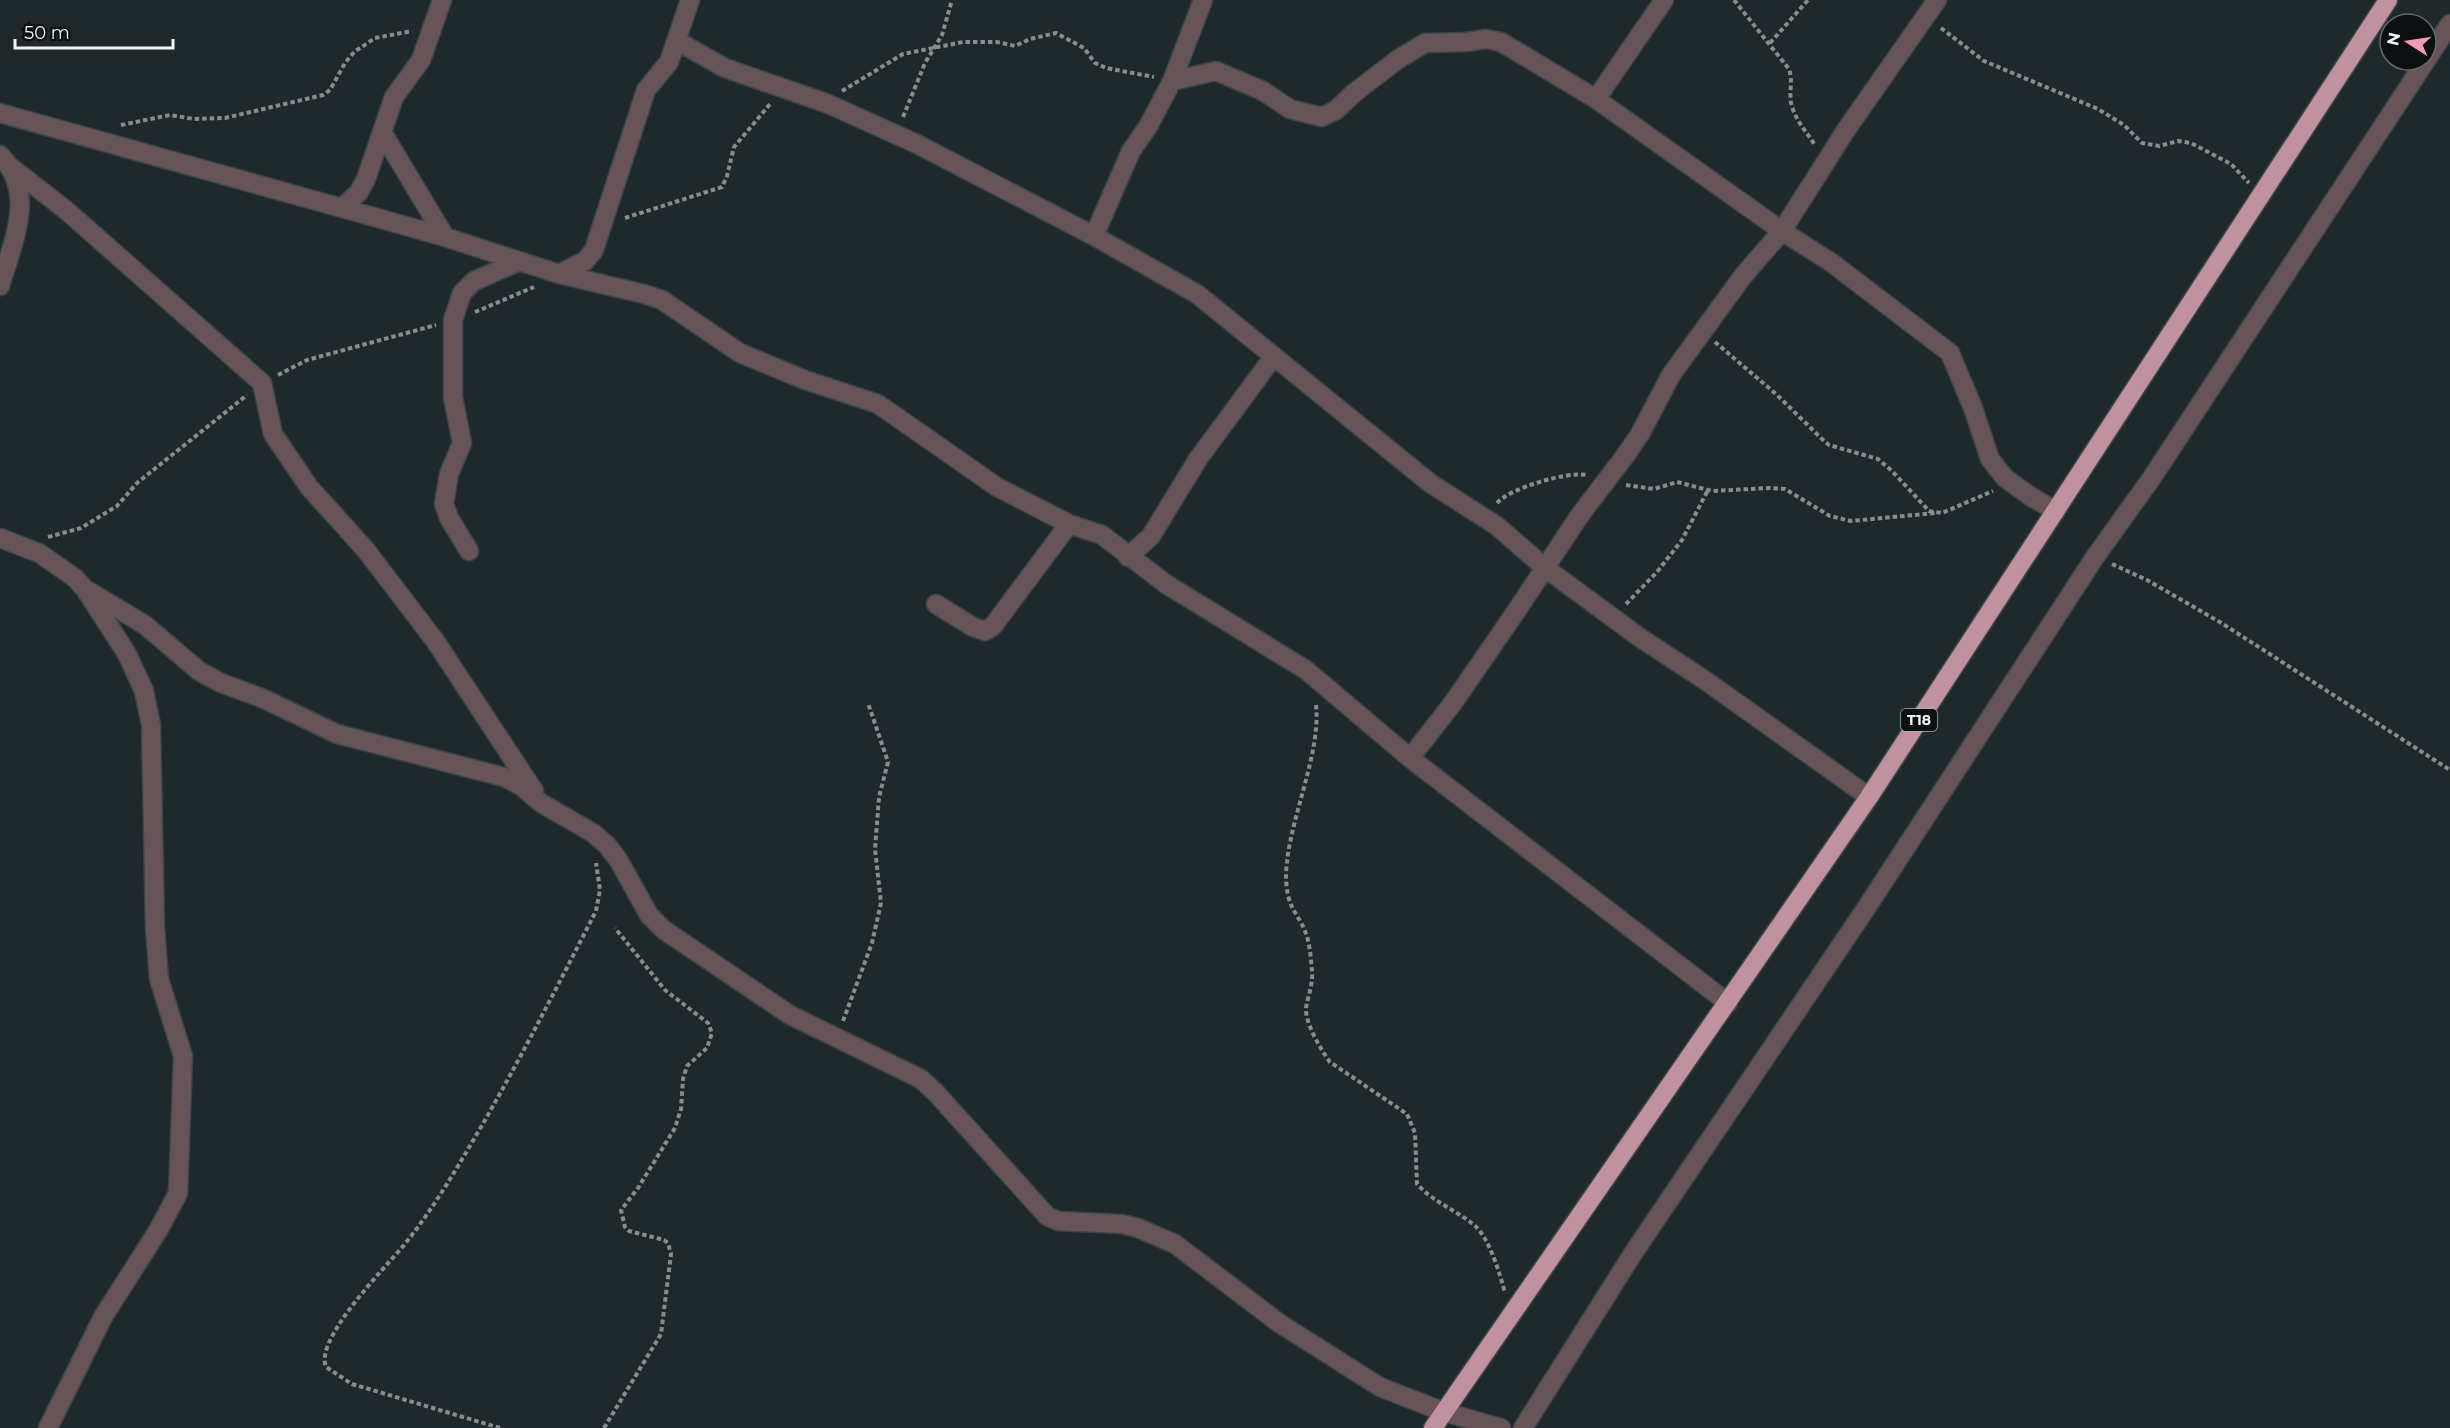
<svg xmlns="http://www.w3.org/2000/svg" width="2450" height="1428" font-family="Montserrat,sans-serif">
<style>
.lines{fill:none;stroke-linecap:round;stroke-linejoin:round}
.minor-casing{stroke:#3c4548;stroke-width:21}
.highway-casing{stroke:#3c4548;stroke-width:21}
.path{stroke:#878e91;stroke-width:4;stroke-dasharray:4.5 3;stroke-linecap:butt}
.minor{stroke:#675459;stroke-width:18}
.highway{stroke:#c0919e;stroke-width:18}
.labels{text-anchor:middle;stroke-width:4.5;stroke-linejoin:round;paint-order:stroke}
.shield{fill:#0c1011;stroke:#abb0b2;stroke-width:1.5}
.shield-label{font-size:14px;font-weight:bold;fill:#eff5f7}
</style>
<rect width="100%" height="100%" fill="#1f282b"/>
<g class="lines">
<g class="minor-casing">
<path id="minor" d="M677 41 725 68 826 103 917 144 1094 236 1197 294 1430 483 1497 526 1544 567 1639 637 1706 681 1869 797
M1172 81 1216 71 1263 91 1290 109 1322 117 1336 110 1354 93 1397 60 1425 43 1466 42 1486 39 1501 42 1596 99 1782 231 1832 263 1950 353 1973 408 1990 459 2005 478 2030 496 2056 511
M1596 99 1664 0
M0 113 342 208 445 237 559 274 644 294 662 300 740 353 805 380 878 404 997 487 1069 524 1102 535 1166 584 1306 670 1410 758 1728 1003
M382 132 445 237
M0 155C37 193 13 241 0 286
M12 168 67 211 262 383 273 434 309 487 365 549 436 642 534 791
M342 208 359 192 366 179 394 97 421 60 442 0
M1094 236 1131 151 1149 125 1172 81 1203 0
M559 274 585 261 594 250 646 90 669 62 690 0
M0 538 39 553 75 578 85 589 127 654 144 691 151 725 155 928 159 979 183 1056 178 1193 159 1229 103 1317 48 1428
M469 551 449 518 444 504 449 474 462 443 453 397V320L462 293 474 281 520 261
M1128 557 1151 536 1198 459 1274 356
M85 589 145 625 199 671 221 683 262 698 337 734 504 777 521 786 541 803 593 833 607 845 619 861 649 915 664 930 790 1015 921 1079 936 1093 1047 1216 1058 1221 1122 1224 1138 1228 1175 1244 1279 1323 1380 1387 1444 1412 1501 1428
M936 604 973 627 985 631 993 626 1069 524
M1410 758 1453 703 1517 610 1580 515 1625 456 1640 434 1671 375 1743 276 1782 231 1846 130 1937 0
M1523 1428 1632 1255 1867 907 2095 557 2151 479 2450 24"/>
</g>
<g class="highway-casing">
<path id="highway" d="M1433 1428 1869 797 2388 0"/>
</g>
<path class="path" d="M1734 0 1789 69C1793 80 1789 92 1791 103 1795 120 1806 131 1815 145
M1941 28 1984 61 2098 109 2124 125 2142 143 2159 146 2178 141 2191 143 2231 164 2249 183
M1770 43 1808 0
M842 91 903 54 963 42H997L1015 46 1030 39 1056 33 1084 48 1095 63 1106 68 1154 77
M903 117 925 63 942 35 952 0
M121 125 170 115 194 119 225 118 323 95 330 90 345 63 354 52 375 38 412 31
M625 218 722 187 727 176 734 147 771 103
M475 312 534 287
M1715 342 1776 394 1823 440 1829 445 1878 459 1892 471 1929 511 1942 513 1993 491
M278 375 307 360 436 325
M1626 485 1654 489 1677 482 1712 491 1770 488 1785 489 1830 516 1851 521 1935 513
M1497 503C1510 488 1568 471 1587 475
M48 537 81 528 117 506 137 483 247 395
M2112 564 2147 580 2223 624 2450 770
M1626 604 1657 572 1682 540 1708 490
M1316 705C1321 751 1292 814 1287 862 1285 875 1286 895 1292 907 1296 915 1302 923 1305 931 1310 943 1311 959 1312 972 1313 984 1308 996 1306 1008 1305 1023 1321 1050 1330 1062L1407 1114 1415 1133 1417 1184C1433 1202 1456 1210 1474 1225 1489 1237 1500 1274 1505 1293
M843 1021 872 943 881 903 875 849 879 797 888 762 868 703
M500 1428 352 1384 326 1367C314 1339 386 1267 404 1245 434 1208 457 1168 481 1127 522 1056 559 983 596 911L600 890 596 863
M604 1428 661 1334 671 1254 668 1243 664 1240 629 1231 625 1227 621 1210 638 1188 675 1128 681 1109 683 1079 687 1066 707 1048 712 1033 708 1023 665 990 615 928"/>
<use href="#minor" class="minor"/>
<use href="#highway" class="highway"/>
</g>
<g class="labels">
<rect class="shield" x="1901" y="709" width="36" height="22" rx="4.5"/>
<g class="shield-label">
<text x="1919" y="725">T18</text>
</g>
</g>
<g transform="translate(2408 42) rotate(282)"><circle r="28" fill="#0c1011" stroke="#676c6d" stroke-width="1.5"/>
<path d="M0-4.5L10 22L0 15L-10 22Z" fill="#f19ab3"/>
<text y="-9" font-size="16" font-weight="bold" text-anchor="middle" fill="#eff5f7">N</text>
</g>
<path d="M15 39v9h158v-9" fill="none" stroke="#eff5f7" stroke-width="3"/>
<text x="24" y="39" font-size="18" fill="#eff5f7" stroke="#0c1011" stroke-width="4.5" paint-order="stroke">50 m</text>
</svg>
